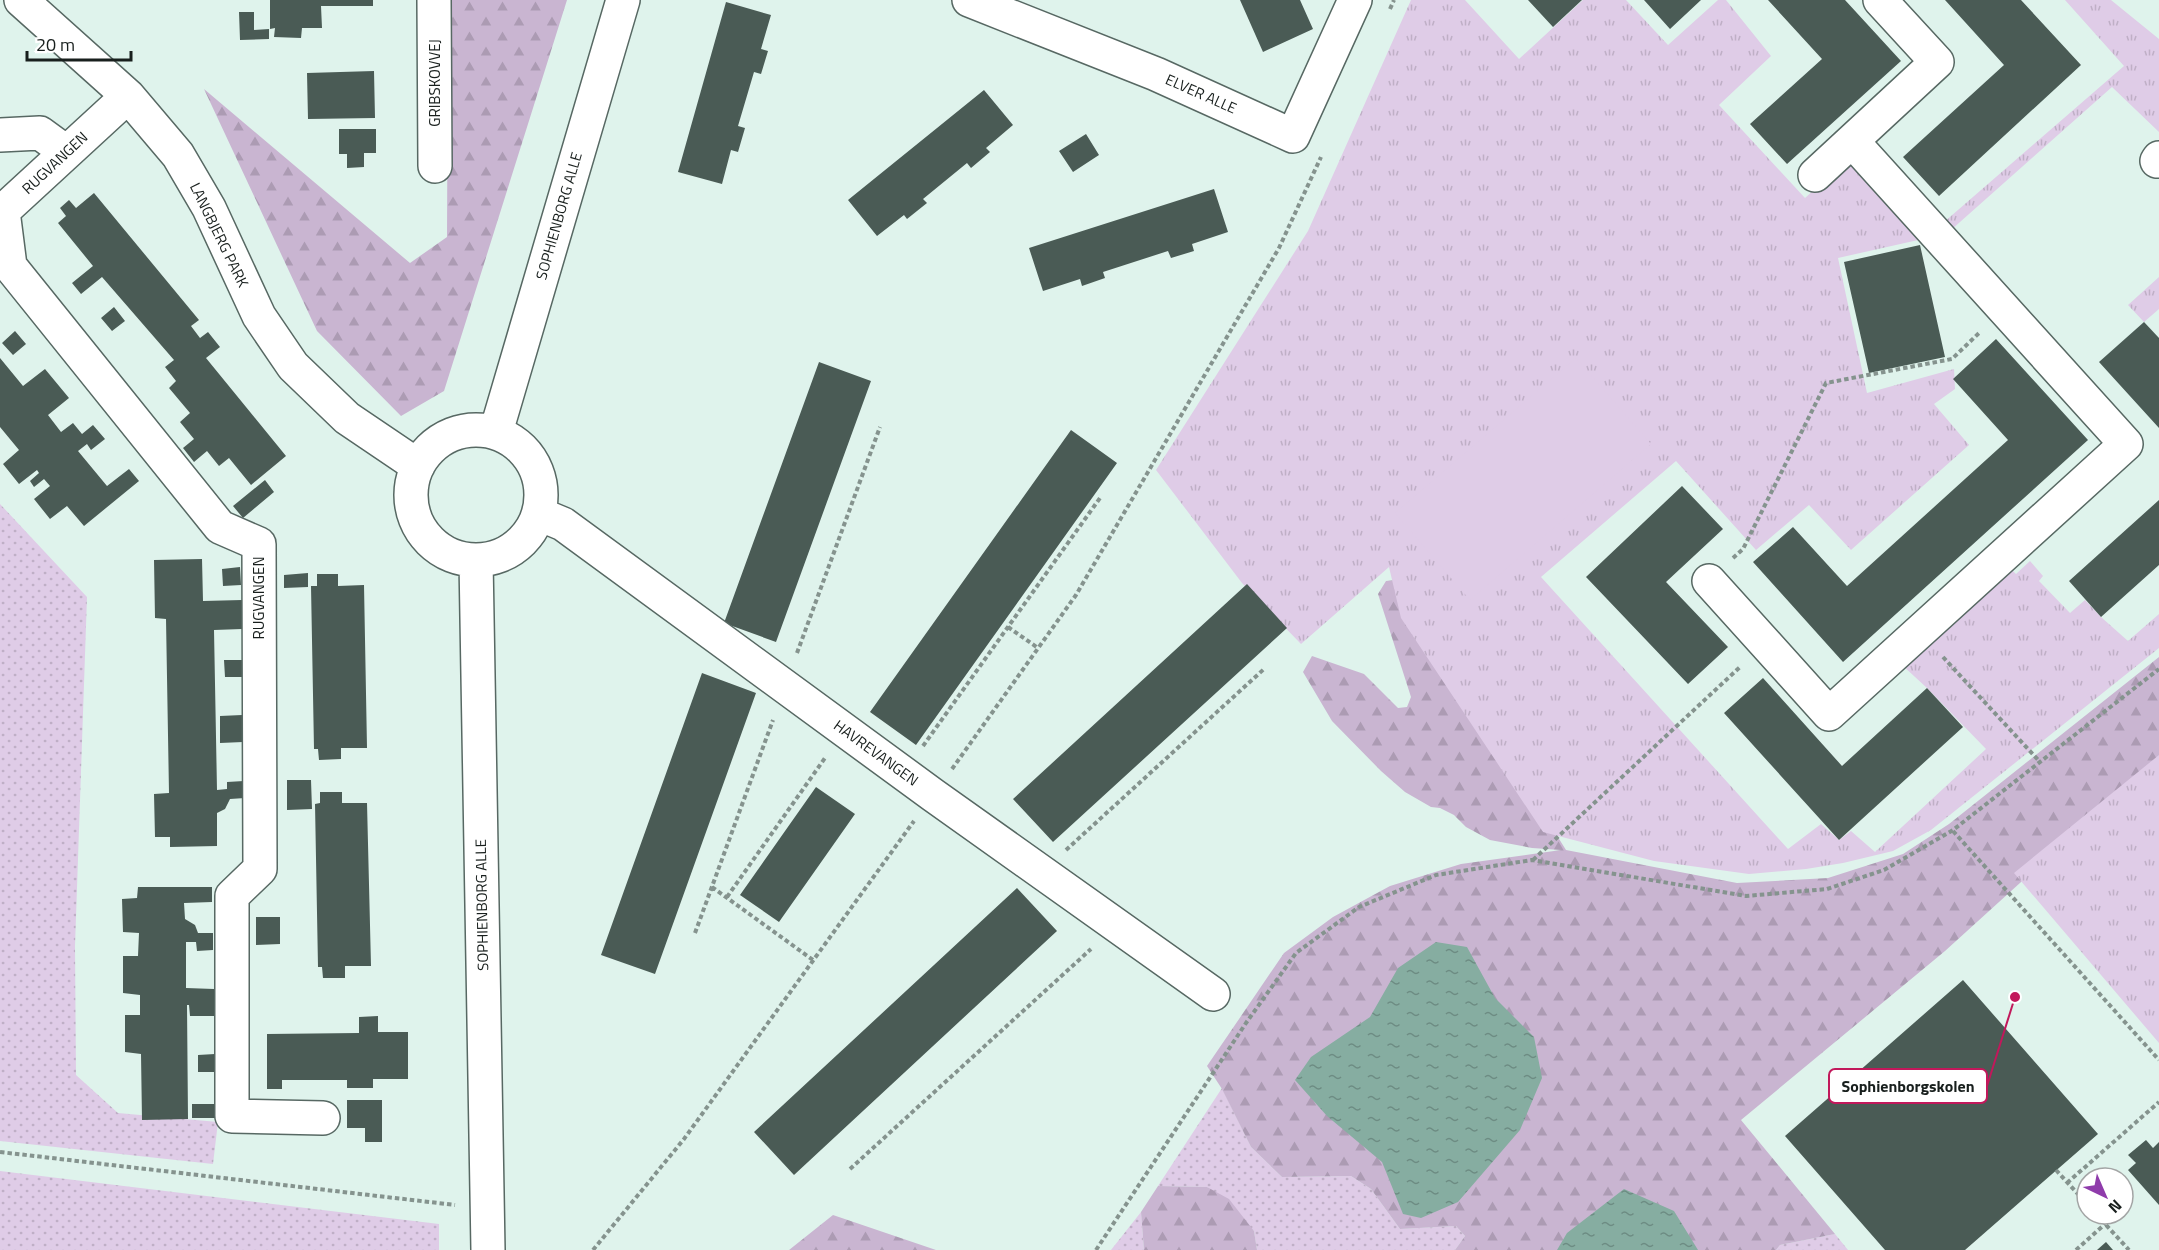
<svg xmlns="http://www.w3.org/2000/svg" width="2159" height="1250" font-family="'Titillium Web',sans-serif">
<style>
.grass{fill:url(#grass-dots)}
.forest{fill:url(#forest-firs)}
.park{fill:url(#park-tufts)}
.pitch{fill:#dfcce7}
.water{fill:url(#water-ripples)}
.building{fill:#4a5b55}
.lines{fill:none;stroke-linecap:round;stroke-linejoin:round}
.minor-casing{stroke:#576863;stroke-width:36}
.path{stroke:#85938e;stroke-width:4;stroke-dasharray:4.5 3;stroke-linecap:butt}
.minor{stroke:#fff;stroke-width:33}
.labels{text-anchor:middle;stroke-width:6;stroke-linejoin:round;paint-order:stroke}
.street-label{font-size:15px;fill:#181f1d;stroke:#fff}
.leader{fill:none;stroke:#c2185b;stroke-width:2}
.callout-dot{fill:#c2185b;stroke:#fff;stroke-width:2}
.callout{fill:#fff;stroke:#c2185b;stroke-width:2}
.callout-label{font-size:16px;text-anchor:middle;font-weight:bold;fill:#181f1d}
</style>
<defs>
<pattern id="grass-dots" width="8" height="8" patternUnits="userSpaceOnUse" patternTransform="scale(1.5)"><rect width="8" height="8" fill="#dfcce7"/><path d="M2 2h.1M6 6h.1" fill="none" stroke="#bfafc6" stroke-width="1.8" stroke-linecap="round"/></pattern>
<pattern id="forest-firs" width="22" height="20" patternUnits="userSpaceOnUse" patternTransform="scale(1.5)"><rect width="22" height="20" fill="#c9b5d1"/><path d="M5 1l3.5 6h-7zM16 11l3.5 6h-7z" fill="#ac9bb3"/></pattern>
<pattern id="park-tufts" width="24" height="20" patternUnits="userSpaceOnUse" patternTransform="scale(1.5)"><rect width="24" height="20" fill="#dfcce7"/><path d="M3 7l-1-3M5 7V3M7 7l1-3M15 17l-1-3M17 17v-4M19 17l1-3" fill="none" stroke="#bfafc6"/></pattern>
<pattern id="water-ripples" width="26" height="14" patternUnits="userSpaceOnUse" patternTransform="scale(1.5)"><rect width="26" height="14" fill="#86ada1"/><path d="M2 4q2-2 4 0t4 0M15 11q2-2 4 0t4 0" fill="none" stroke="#6d8c83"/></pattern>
</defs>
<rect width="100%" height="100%" fill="#dff3ec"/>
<path class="grass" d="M0 504 87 597 75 946 76 1075 118 1113 218 1122 213 1164 0 1141Z
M1222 1088 1251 1147 1282 1177 1351 1176 1371 1189 1400 1229 1456 1226 1465 1236 1455 1250H1257L1254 1231 1207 1187 1158 1186Z
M0 1171 439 1224V1250H0Z
M1141 1212 1144 1250H1111Z
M1835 1234 1848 1250H1776L1780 1245Z"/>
<path class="forest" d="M448 0H567L444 391 401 416 317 331 204 89 410 263 447 237Z
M1404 579 1509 759 1566 850 1737 883 1828 878 1903 854 1949 824 2159 657V768L2053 853 1945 951 1741 1120 1835 1234 1780 1245 1776 1250H1455L1465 1236 1456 1226 1400 1229 1371 1189 1351 1176 1282 1177 1251 1147 1222 1089 1207 1066 1284 953 1333 917 1390 886 1461 864 1561 850 1532 848 1490 840 1466 827 1454 815 1440 808 1431 807 1405 792 1381 771 1332 721 1303 672 1312 656 1364 674 1398 708 1407 707 1411 697 1378 594 1386 581Z
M1158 1186 1207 1187 1229 1199 1254 1231 1257 1250H1144L1141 1212Z
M833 1215 936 1250H789Z"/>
<path class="park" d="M1411 0H1465L1519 59 1583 0H1626L1668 45 1718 0H1726L1771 56 1719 105 1805 198 1850 157 1936 236 1838 258 1867 393 1954 369 1955 389 1934 404 1969 445 1851 550 1809 505 1756 550 1676 461 1541 577 1788 849 1821 824 1839 840 1851 831 1875 852 1986 749 1927 688 1902 665 2009 567 2016 574 2030 561 2043 576 2039 581 2070 613 2085 600 2101 617 2128 641 2159 614V648L1931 830 1893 851 1843 863 1806 869 1749 874 1654 861 1543 832 1401 618 1389 567 1301 644 1242 583 1156 470 1308 231Z
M2065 0H2111L2159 39V132L2112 87 1951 230 1943 223 2124 66Z
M2159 277V309L2144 322 2128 305Z
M2159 755V1043L2014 873Z"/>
<path class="pitch" d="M1576 358 1651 444 1470 600 1395 513Z"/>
<path class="water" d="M1436 942 1467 947 1495 998 1534 1037 1542 1078 1520 1130 1458 1202 1421 1218 1403 1214 1382 1162 1327 1116 1295 1080 1311 1057 1370 1017 1398 968Z
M1624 1189 1674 1211 1698 1250H1557L1567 1233Z"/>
<path class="building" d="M270 0H373V6H321L322 28H302L301 38 274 37 275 28 270 29Z
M1240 0H1300L1313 29 1263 52Z
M1528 0H1582L1553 27Z
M1644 0H1701L1670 29Z
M1768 0H1845L1901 61 1787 164 1750 124 1822 59Z
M1945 0H2021L2081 65 1939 196 1903 157 2004 65Z
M726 2 771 15 761 49 768 51 761 74 754 72 738 126 745 128 738 152 731 150 722 184 678 172Z
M239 12H254V30L269 29V39L240 40Z
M374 71 375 118 308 119 307 73Z
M984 90 1013 125 986 148 990 152 971 168 967 163 923 199 927 203 907 219 904 215 877 236 848 200Z
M339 129H376V153H364V167L347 168V154H339Z
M1086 134 1099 155 1073 172 1059 151Z
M1214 189 1228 232 1192 244 1194 251 1171 258 1168 251 1103 272 1105 278 1082 286 1080 279 1043 291 1029 248Z
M94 193 199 320 191 326 200 338 208 332 220 347 206 358 286 456 251 485 229 458 219 466 207 451 194 462 183 448 194 439 180 422 190 413 169 388 176 381 165 367 174 360 102 277 81 294 72 283 93 266 58 223 66 216 60 208 69 200 76 208Z
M1920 245 1945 357 1869 373 1844 262Z
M114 307 125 321 112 331 101 318Z
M2144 322 2159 338V428L2099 362Z
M15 331 26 344 13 355 2 343Z
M1996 339 2088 440 1843 662 1753 562 1793 527 1847 586 2008 440 1953 379Z
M0 358 23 386 45 369 69 398 48 415 61 432 73 423 82 434 93 425 105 439 91 450 87 444 78 451 107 486 129 469 139 481 84 526 67 506 50 519 34 499 50 486 44 479 34 487 30 481 39 473 37 470 19 484 3 464 19 450 0 427Z
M819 362 871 381 776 642 724 623Z
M1071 430 1117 463 916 745 870 712Z
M265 480 274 492 243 518 233 506Z
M1682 486 1723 529 1666 582 1728 647 1688 684 1586 577Z
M2159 500V565L2101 617 2069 581Z
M202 559 203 601 242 600V629L214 630 217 790 227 789V782L244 781 245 798 230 799 225 809 217 813V846L170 847V837H155L154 794 169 793 166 619 155 618 154 560Z
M240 567 241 585 223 586 222 569Z
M308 573V587L284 588V575Z
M317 574H338V586L364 585 367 748H341V759L319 760 318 749H314L311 586H317Z
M1247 584 1287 628 1053 842 1013 799Z
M224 660H242V677H225Z
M702 673 756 693 655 974 601 955Z
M1763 678 1842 766 1927 688 1963 727 1839 840 1724 713Z
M242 715 243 742 220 743V716Z
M287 780H311L312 809 287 810Z
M816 787 855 814 779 922 740 895Z
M320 792H342V803H367L371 966H345V978H323L322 967H318L315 804 320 803Z
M138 887H212V902L184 903 185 919 195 925 198 933H213V950L197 951 196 942H186V988L214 989V1016H190L189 1005H187L188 1119 142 1120 141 1054 125 1052V1015H140V995L123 993V956H138L139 933 123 932 122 899 137 898Z
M1017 888 1057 931 794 1175 754 1132Z
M256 917H280V944L256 945Z
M1963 980 2098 1134 1965 1250H1885L1785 1136Z
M378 1016V1032H408V1079H373V1088H347V1080H282V1089H267V1034L359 1033V1017Z
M215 1054V1072H198V1055Z
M347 1100H382V1142H365V1128H347Z
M192 1104H215V1118H192Z
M2146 1140 2153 1148 2159 1142V1205L2128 1170 2136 1163 2128 1155Z
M2106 1242 2113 1250H2097Z"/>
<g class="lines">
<g class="minor-casing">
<path id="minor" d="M21 0 128 96 178 155 209 208 259 316 293 366 347 418 418 466
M434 0 435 166
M969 0 1156 74 1293 136 1355 0
M128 96 3 211 10 266 220 527 259 544 260 869 232 896V1116L323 1118
M0 135 40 133 66 152
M2157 161 2159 158
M1815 175 1937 62 1880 0
M411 495a65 65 0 1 1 130 0a65 65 0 1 1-130 0Z
M496 432 623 0
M539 514 563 524 933 795 1213 994
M476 560 488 1250
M1709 581 1829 714 2126 444 1852 141"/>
</g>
<path class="path" d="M1390 9 1394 0
M1733 558 1743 549 1826 383 1952 359 1979 333
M1008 627 1038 648
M797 653 880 427
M1943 657 2040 762
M923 746 1100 498
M952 769 1076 595 1279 248 1321 157
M1953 831 2159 1060
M1066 850 1264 669
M1533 860 1740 667
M712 887 813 960
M727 897 825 758
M695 933 773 720
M0 1152 455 1205
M850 1169 1091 949
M2056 1170 2087 1204
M2067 1183 2159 1102
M2096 1214 2129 1250
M593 1250 684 1139 914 821
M1096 1250 1246 1023 1296 953 1359 907 1436 875 1532 860 1746 896 1827 889 1884 870 1953 830 2159 669
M2076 1250 2105 1224"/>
<use href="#minor" class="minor"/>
</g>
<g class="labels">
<g class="street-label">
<text transform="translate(435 83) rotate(-90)" y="5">GRIBSKOVVEJ</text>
<text transform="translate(1201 94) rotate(24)" y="5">ELVER ALLE</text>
<text transform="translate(55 163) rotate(-43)" y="5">RUGVANGEN</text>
<text transform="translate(559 216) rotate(-74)" y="5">SOPHIENBORG ALLE</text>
<text transform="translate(219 235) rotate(64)" y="5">LANGBJERG PARK</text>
<text transform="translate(259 598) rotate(-90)" y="5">RUGVANGEN</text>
<text transform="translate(876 753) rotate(36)" y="5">HAVREVANGEN</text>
<text transform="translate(482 905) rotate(-91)" y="5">SOPHIENBORG ALLE</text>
</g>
</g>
<path class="leader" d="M2015 997L1987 1086"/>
<circle class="callout-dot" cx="2015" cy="997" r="6"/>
<rect class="callout" x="1829" y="1069" width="158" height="34" rx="6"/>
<g class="callout-label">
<text x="1908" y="1092">Sophienborgskolen</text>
</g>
<g transform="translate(2105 1196) rotate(136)"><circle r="28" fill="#ffffff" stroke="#a3a5a5" stroke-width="1.5"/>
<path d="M0-4.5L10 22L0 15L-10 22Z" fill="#8f3cab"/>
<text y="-9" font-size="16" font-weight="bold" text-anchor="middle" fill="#181f1d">N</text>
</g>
<path d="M27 51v9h104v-9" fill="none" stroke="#181f1d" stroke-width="3"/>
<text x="36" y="51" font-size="18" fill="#181f1d" stroke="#ffffff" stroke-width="4.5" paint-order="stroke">20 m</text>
</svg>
